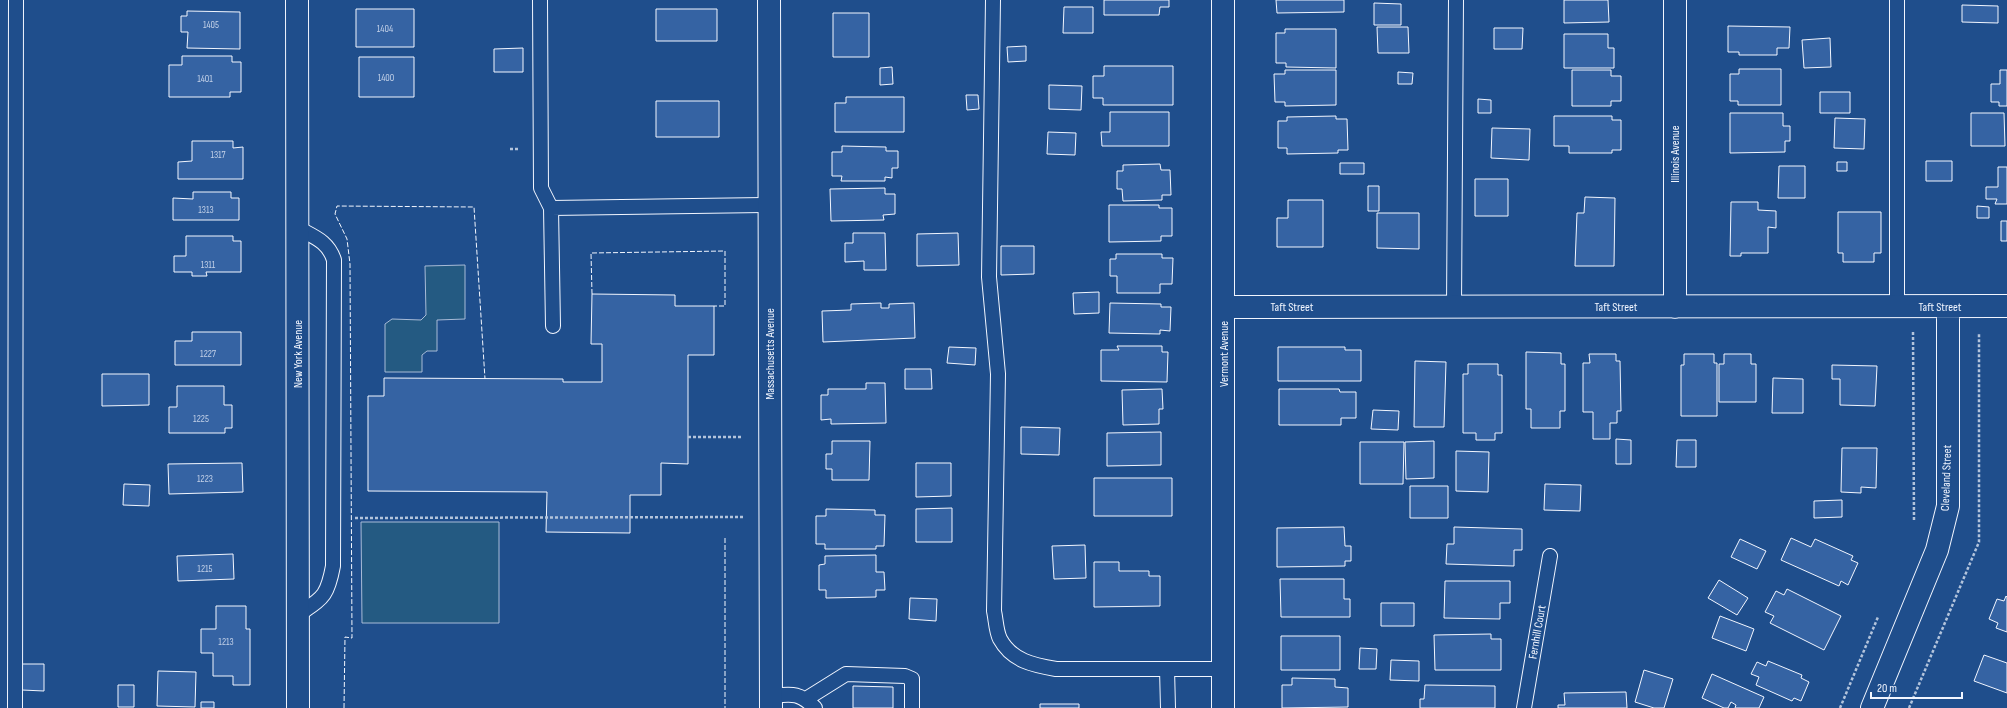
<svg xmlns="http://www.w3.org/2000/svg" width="2007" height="708" font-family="'Sofia Sans Condensed',sans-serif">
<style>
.green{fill:#245a82;stroke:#a8bbd7}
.building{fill:#3563a3;stroke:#f2f6ff}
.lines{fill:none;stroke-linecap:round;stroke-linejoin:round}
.lane-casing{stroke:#f2f6ff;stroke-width:16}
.street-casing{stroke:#f2f6ff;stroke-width:24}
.path{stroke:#b3c4dc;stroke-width:2.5;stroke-dasharray:3 2;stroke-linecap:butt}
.lane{stroke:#1f4e8c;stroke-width:14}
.street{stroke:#1f4e8c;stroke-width:22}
.fence{stroke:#f2f6ff;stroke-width:1;stroke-dasharray:5 2;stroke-linecap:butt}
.labels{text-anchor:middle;stroke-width:3;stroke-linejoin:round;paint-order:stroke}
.number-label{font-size:10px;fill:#c3d1e8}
.street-label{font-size:12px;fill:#f2f6ff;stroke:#1f4e8c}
</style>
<rect width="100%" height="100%" fill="#1f4e8c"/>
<path class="green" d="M465 265V319L437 320V351H427L422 355V372H385V324L392 319 421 320 426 315 425 266Z
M361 522H499V623H362Z"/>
<path class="building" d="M1104 0H1169V7H1160L1159 15H1104Z
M1276 0H1344V12L1277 13Z
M1564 0H1608L1609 22 1564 23Z
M1374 3 1401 4V25H1374Z
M1962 5 1998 6V23L1962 22Z
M1064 7H1093V33H1063Z
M356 9H414V47H356Z
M656 9H717V41H656Z
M187 11 240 12V49L187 48 188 32H181V16H187Z
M833 13H869V57H833Z
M1728 26 1790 27 1789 48H1777V55H1739V52H1728Z
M1377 27H1408L1409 53H1378Z
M1494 28H1523L1522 49H1494Z
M1285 29H1336V68L1286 67V63H1276V33H1285Z
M1564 34H1608V48H1614V68H1564Z
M1830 38 1831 67 1804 68 1802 40Z
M1026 46V61L1008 62 1007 47Z
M523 48V72H494V49Z
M182 56H232V62H241V92H230V97H169V65H182Z
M359 57H414V97H359Z
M1104 66H1173V105H1103V98H1093V76H1104Z
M892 67 893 84 880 85V68Z
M1739 69H1781V105H1738V101H1730V74H1739Z
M1285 70H1336V105L1285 106V102H1275L1274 74H1285Z
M1572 70H1611V76H1621V101H1611V106H1572Z
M2000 70H2007V106H1999V102H1991V84H2000Z
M1398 72 1413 73 1412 84H1398Z
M1049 85 1082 86 1081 110 1049 109Z
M1820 92H1850V113H1820Z
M966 95H978L979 109 967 110Z
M846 97H904V132H835V103H846Z
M1478 99 1491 100V113H1478Z
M656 101H719V137H656Z
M1110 112H1169V146H1102L1101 132H1110Z
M1730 113H1783V126H1790V141H1785V152L1730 153Z
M1971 113H2004L2005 146H1971Z
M1336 116V119H1347L1348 150H1338V153L1287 154V148H1278V121H1287V117Z
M1554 116H1612V120H1621V150H1612V153H1569V146H1554Z
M1835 118 1865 119 1864 149 1834 148Z
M1492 128 1530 129 1529 160 1491 158Z
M1048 132 1076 133 1075 155 1047 154Z
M192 141H233V148L243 147V179H178V162L192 161Z
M842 146 886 147V151H898V168H892V178L885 177V181H841L842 176H832V152H842Z
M1926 161H1952V181H1926Z
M1837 162H1847V171H1837Z
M1340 163H1364V174H1340Z
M1160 164 1161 170H1170L1171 195H1162V200L1123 201 1122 189H1117V171H1123V165Z
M1779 166H1805V198H1778Z
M1998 167H2007V204H1995L1997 199H1986V187H1998Z
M1475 179H1508V216H1475Z
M1368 186H1379V211H1368Z
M885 188V194H895V214L883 215 884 220 831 221 830 189Z
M193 192H231V198H239V220H173V198L193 199Z
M1585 197 1615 198 1614 266H1575L1577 213H1584Z
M1288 200H1323V247H1277V218H1288Z
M1731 202H1758V210L1776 211V228L1768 227V253H1741V256H1730Z
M1109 205H1159V208H1172V236H1161V241L1109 242Z
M1977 206 1989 207V218H1977Z
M1838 212H1881V253H1874V262H1843V253H1838Z
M1377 213H1419V249L1377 248Z
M2001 221H2007V241H2001Z
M853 233H885L886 270H864V261L845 262V243H853Z
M958 233 959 265 917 266V234Z
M186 236H233V241H241V272H206L207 276H192V272H174V256H186Z
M1001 246H1034V274L1001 275Z
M1116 254H1162V258H1173L1172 284H1160V293H1117V276H1110V259H1116Z
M1099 292V313L1074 314 1073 293Z
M592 294 675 295V306H714V355H688V464L661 463V495H630V533L546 532 547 492 368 491V396H384V378L563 379V382H602V344H591Z
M881 303V308H889V304L914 303 915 338 823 342 822 311 851 310V304Z
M1110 303 1161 304V307H1171L1170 331 1160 330V334L1109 333Z
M192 332H241V365H175V341H192Z
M1117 346H1162V352H1168L1167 382 1101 381V350H1119Z
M949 347 976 348 975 365 947 363Z
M1278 347H1345V350H1361V381H1278Z
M1526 352 1561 353V364H1565V411H1560V428H1531V409H1526Z
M1589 354H1616V361H1620L1621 411H1617V423H1610V439H1593V412H1583V363H1590Z
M1684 354H1714V363H1717V416H1681V365H1684Z
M1724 354H1751V364H1756V402H1719V364H1724Z
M1415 361 1446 362 1444 427H1414Z
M1468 364H1498V375H1502V433H1495V440H1476V433H1463V374H1468Z
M1832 365 1877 366 1875 406 1840 405V379H1832Z
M905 369H931L932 389H905Z
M102 374H149V405L102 406Z
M1773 378 1803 379V413H1772Z
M866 383H885L886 423 831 424V419L821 420V395H828V389H866Z
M177 386H224V405H232V428H225V433H169V407H177Z
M1162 389 1163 409H1159V424L1123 425 1122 390Z
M1279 389H1339L1340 392H1356V418H1341V425H1279Z
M1373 410 1399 411 1398 430 1371 429Z
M1021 427 1060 428 1059 455 1021 454Z
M1161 432V465L1107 466V433Z
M1616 439 1631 440V464H1616Z
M1677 440H1696V467H1676Z
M832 441H870L869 480H832V469H826V454H832Z
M1434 441V478L1406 479 1405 442Z
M1360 442H1404L1403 484H1360Z
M1842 448H1877L1876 488 1861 487V493L1841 492Z
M1456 451 1489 452 1488 492 1456 491Z
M242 463 243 492 169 494 168 464Z
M916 463H951V496L916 497Z
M1094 478H1172V516H1094Z
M124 484 150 485 149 506 123 505Z
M1545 484 1581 485 1580 511 1544 510Z
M1410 486H1448V518H1410Z
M1842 500V517L1814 518V501Z
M952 508V542H916V509Z
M826 509 875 510V515H885L884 546H876V549H825V544H816V516H826Z
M1344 527 1345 546H1351V561H1345V566L1277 567V528Z
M1454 527 1522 529V550H1514V566L1446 564 1447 544H1454Z
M1791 538 1811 547 1815 539 1853 556 1851 560 1858 563 1848 585 1841 581 1839 586 1781 560Z
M1740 539 1766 551 1757 569 1731 557Z
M1085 545 1086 578 1054 579 1052 546Z
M233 554 234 579 178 581 177 556Z
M876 555V572H884L885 590H876V597L826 598V590H819V565L825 564V556Z
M1094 562H1119V571H1149V576H1160V606L1094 607Z
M1280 579H1344V599H1350V617H1281Z
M1719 580 1748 598 1737 615 1708 598Z
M1445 581H1510V603H1500V619L1444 618Z
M1787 589 1841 616 1824 650 1770 623 1774 616 1765 612 1776 591 1784 595Z
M2006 596 2007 597V632L1996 628 1998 623 1989 619 1997 599 2004 601Z
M910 598 937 599 936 621 909 619Z
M1381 603H1414V626H1381Z
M216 606H246V629H250V685H233V676H213V653H201V629H216Z
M1720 616 1754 629 1746 651 1712 638Z
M1491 634V639H1501V670H1435L1434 635Z
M1281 636H1340V670H1281Z
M1360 648 1377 649 1376 669H1359Z
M1984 655 2007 663V693L1974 681Z
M1391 660 1419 661V681L1390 680Z
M1768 661 1802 675 1801 678 1809 682 1801 701 1794 698 1792 701 1756 685 1759 677 1751 674 1757 662 1766 666Z
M22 664H44V691L22 690Z
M1644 670 1673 679 1664 708H1654L1635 702Z
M158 671 196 672 195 707 157 706Z
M1712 674 1764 697 1759 708H1735L1736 705 1731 702 1728 708H1724L1702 698Z
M1292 678 1335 679V687L1348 688V707L1282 708V685H1292Z
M118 685H134V707H118Z
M1425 685 1495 686V708H1420V699H1424Z
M853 686 893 687V708H853Z
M1626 692 1627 708H1558V705H1565L1564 693Z
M201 702H214V708H201Z
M1040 704H1079V708H1040Z"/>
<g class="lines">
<g class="lane-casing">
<path id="lane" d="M540 0 541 188 551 208
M993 0 989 277 998 374 994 611C996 620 996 631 1000 639 1012 661 1033 665 1056 669H1223
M1454 307 1456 0
M1897 307V0
M553 326 551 208 769 205
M298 615C322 598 327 598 333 566L334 260C328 241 314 237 298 228
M1167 669 1168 708
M771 696C792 694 799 692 815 708
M806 699 846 674 905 676 912 679V708
M15 708 16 0
M1524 708 1550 556"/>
</g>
<g class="street-casing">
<path id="street" d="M297 0 298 708
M769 0 771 708
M1223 0V708
M1224 307 2007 306
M1675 307V0
M1872 708 1937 550 1948 506V307"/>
</g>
<path class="path" d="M510 149H518
M1913 332 1914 521
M688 437H743
M355 518 744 517
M1840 708 1878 617
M1909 708 1979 542V333"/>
<use href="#lane" class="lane"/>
<use href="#street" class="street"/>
<path class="fence" d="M592 294 591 253 725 251V306H714
M725 538V708
M344 708 345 637 352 638 350 264 347 239 335 214 337 206 474 207 485 379"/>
</g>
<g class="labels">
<g class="number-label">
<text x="211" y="28">1405</text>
<text x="385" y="32">1404</text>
<text x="386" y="81">1400</text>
<text x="205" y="82">1401</text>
<text x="218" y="158">1317</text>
<text x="206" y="213">1313</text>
<text x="208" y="268">1311</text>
<text x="208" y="357">1227</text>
<text x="201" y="422">1225</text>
<text x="205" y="482">1223</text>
<text x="205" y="572">1215</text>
<text x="226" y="645">1213</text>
</g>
<g class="street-label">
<text transform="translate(1675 154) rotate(-90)" y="4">Illinois Avenue</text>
<text x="1292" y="311">Taft Street</text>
<text x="1616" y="311">Taft Street</text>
<text x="1940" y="311">Taft Street</text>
<text transform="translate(298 354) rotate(-90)" y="4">New York Avenue</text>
<text transform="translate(770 354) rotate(-90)" y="4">Massachusetts Avenue</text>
<text transform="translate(1224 354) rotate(-90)" y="4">Vermont Avenue</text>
<text transform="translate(1946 478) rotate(-88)" y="4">Cleveland Street</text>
<text transform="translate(1537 632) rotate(-80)" y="4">Fernhill Court</text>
</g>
</g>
<path d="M1871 692v6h91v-6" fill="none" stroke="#f2f6ff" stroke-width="2"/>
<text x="1877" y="692" font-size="12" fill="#f2f6ff" stroke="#1f4e8c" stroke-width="3" paint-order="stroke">20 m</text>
</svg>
